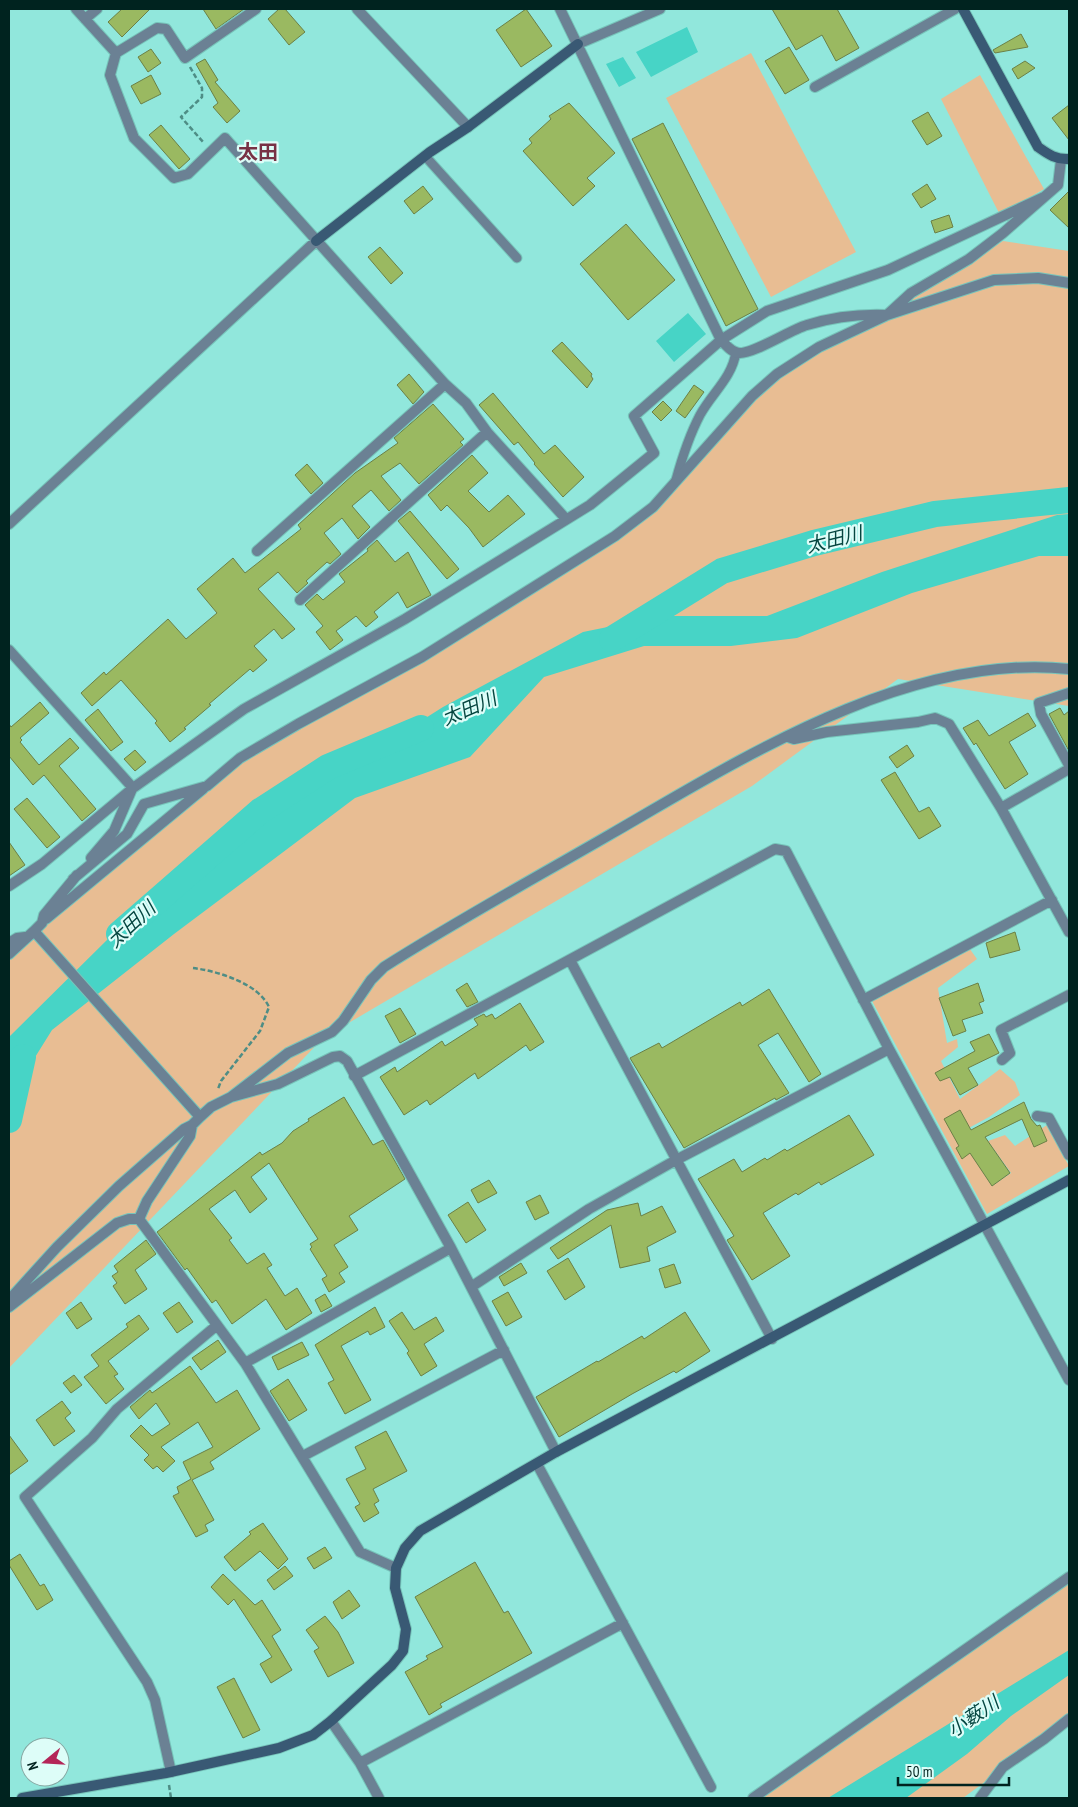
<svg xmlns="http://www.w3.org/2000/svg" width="1078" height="1807" font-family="'PT Sans Narrow','Noto Sans JP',sans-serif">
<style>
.green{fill:#e8bd93}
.water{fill:#47d4c6}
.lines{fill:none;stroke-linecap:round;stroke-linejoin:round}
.river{stroke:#47d4c6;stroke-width:26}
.building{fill:#9ab961;stroke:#6b8046}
.lane-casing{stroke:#77c4ba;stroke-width:11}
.street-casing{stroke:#77c4ba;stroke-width:12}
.secondary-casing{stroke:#77c4ba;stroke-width:12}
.path{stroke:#4e8d85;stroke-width:2.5;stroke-dasharray:5 2.5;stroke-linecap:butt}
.lane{stroke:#6b8194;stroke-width:9}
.street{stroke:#6b8194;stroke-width:10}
.secondary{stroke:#395974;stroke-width:10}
.labels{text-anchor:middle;stroke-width:4.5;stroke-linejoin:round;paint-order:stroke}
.water-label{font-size:19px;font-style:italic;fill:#054640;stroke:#ddfdf8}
.quarter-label{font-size:20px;font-weight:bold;fill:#783145;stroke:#ddfdf8}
</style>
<rect width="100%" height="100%" fill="#91e7dc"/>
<path class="green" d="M751 53 856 252 771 297 666 98Z
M980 75 1044 189 1000 215 941 99Z
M1003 241 1069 251V706L898 679 752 786 323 1038 9 1368V953L240 758 538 585 662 497 777 374 887 315Z
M967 945 977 959 938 988 947 1043 957 1039 958 1047 941 1061 960 1099 1000 1069 1015 1082 1020 1095 989 1117 965 1130 963 1142 992 1186 1011 1173 988 1141 1005 1135 1015 1146 1047 1125 1069 1166 987 1214 872 1001Z
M1069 1575V1725L1024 1753 963 1798H759Z"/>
<path class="water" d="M687 27 698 52 651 77 636 52Z
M623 57 636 78 619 87 606 64Z
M688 313 706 334 674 362 656 341Z
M1069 514V556H1039L912 593 797 638 731 646H644L544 677 470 757 355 798 174 934 52 1030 9 1099 10 1036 110 937 274 814 443 707 583 632 662 616H767L882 572 1057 515Z
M1069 1650V1675L1011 1716 967 1754 906 1798H828Z"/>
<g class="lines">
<path class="river" d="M612 639 722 571 814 543 935 514 1069 500
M119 934 260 811 328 767 421 728
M9 1120 23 1057"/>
</g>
<path class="building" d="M122 9H150L122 37 108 22Z
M203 9H244L216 29Z
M279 9H285L305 32 289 45 268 19Z
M526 9 552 46 521 67 496 30Z
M772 9H837L859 48 836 61 822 35 796 50Z
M1021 34 1028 47 995 53 993 50Z
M789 47 809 80 785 94 765 61Z
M151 49 161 63 148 72 138 57Z
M205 59 218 80 215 82 240 111 227 123 213 107 218 103 196 64Z
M1025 61 1035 68 1018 79 1012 69Z
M151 75 161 94 141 104 131 86Z
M569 103 615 153 587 178 595 186 573 206 523 151 532 143 529 139 551 119 549 116Z
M1069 105V140L1052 118Z
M928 112 942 136 927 145 912 121Z
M663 123 758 309 726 326 632 139Z
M161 125 190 159 179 169 149 135Z
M927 184 936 199 921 208 912 194Z
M423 186 433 199 414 214 404 201Z
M1069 191V228L1050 210Z
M949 215 953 227 935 233 931 221Z
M626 224 675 280 628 320 580 264Z
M380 247 403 273 391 284 368 257Z
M562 342 592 374 591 376 593 379 587 388 552 351Z
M409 374 424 392 413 404 397 385Z
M694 385 704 392 685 418 676 411Z
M493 393 544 454 555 445 584 477 563 497 534 464 535 463 518 442 514 445 479 405Z
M663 401 672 410 661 421 652 412Z
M433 404 464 439 460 442 463 445 419 484 400 463 381 476 401 500 389 511 371 490 352 506 370 527 358 539 342 518 324 533 341 554 330 564 327 562 306 581 308 583 297 593 278 572 258 589 295 629 282 639 274 629 254 646 267 660 253 672 250 669 209 704 211 705 184 728 186 729 170 742 155 723 157 721 121 680 92 706 81 693 104 672 106 675 168 619 186 639 217 613 197 589 233 558 245 573 301 529 298 525 355 473 398 443 394 438Z
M472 455 488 473 468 491 489 512 508 495 525 514 483 547 469 528 447 505 441 511 428 495Z
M307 464 323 483 311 494 295 475Z
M410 511 459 569 447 579 398 521Z
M377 540 395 562 408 552 431 595 407 608 398 592 374 612 378 617 366 627 356 616 336 631 343 640 330 650 316 632 323 626 305 605 317 594 323 600 345 582 339 574 368 551 367 549Z
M40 702 49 713 20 738 22 740 20 742 39 765 70 738 79 748 59 766 96 809 82 821 44 775 33 785 9 756V724L11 727Z
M1060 708 1064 715 1069 711V751L1049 714Z
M98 709 123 742 111 751 85 720Z
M1028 713 1036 726 1009 742 1028 774 1005 789 976 743 974 745 963 728 978 720 989 736Z
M907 745 914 756 897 768 889 757Z
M135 750 146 762 135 771 124 759Z
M895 772 919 812 929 807 941 826 919 839 881 780Z
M27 798 60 837 47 848 14 809Z
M9 842 25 865 9 876Z
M1015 932 1020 950 990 958 986 943Z
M467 983 478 1002 467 1007 456 990Z
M978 983 984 1001 979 1003 983 1013 962 1020 966 1031 953 1036 939 998Z
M769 989 821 1074 809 1082 778 1033 758 1045 789 1093 776 1100 775 1098 684 1148 630 1058 659 1043 662 1048 740 1002 742 1006Z
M520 1003 544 1042 530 1051 526 1045 478 1079 475 1073 430 1105 427 1100 404 1115 380 1077 395 1067 397 1072 442 1041 445 1046 478 1025 474 1019 484 1014 486 1017 492 1014 495 1019Z
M400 1008 416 1034 400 1043 385 1016Z
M989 1034 999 1053 968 1068 978 1085 960 1095 950 1077 940 1081 935 1073 975 1051 970 1042Z
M344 1097 373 1145 383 1140 405 1179 349 1216 358 1230 334 1245 348 1267 339 1273 345 1282 329 1292 322 1279 327 1276 310 1249 312 1247 310 1244 318 1239 269 1163 251 1177 267 1199 250 1213 235 1190 209 1209 232 1238 229 1240 247 1264 264 1253 272 1265 267 1268 285 1296 297 1288 312 1313 286 1330 266 1299 232 1324 216 1300 212 1303 187 1268 185 1270 157 1232 260 1152 262 1155 282 1143 293 1131 309 1121 308 1119Z
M1024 1102 1031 1119 1037 1126 1040 1125 1047 1141 1034 1147 1022 1119 985 1137 1010 1173 992 1186 970 1153 962 1159 956 1148 959 1146 944 1119 960 1110 971 1130Z
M849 1115 874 1155 821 1185 819 1182 798 1195 796 1193 763 1213 790 1256 752 1280 727 1240 734 1236 698 1179 734 1159 742 1172 765 1158 767 1160 785 1149 787 1151Z
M489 1180 497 1193 478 1203 471 1190Z
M540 1195 549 1213 535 1220 526 1202Z
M468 1202 486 1230 466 1243 448 1215Z
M638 1203 641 1216 662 1206 676 1232 647 1247 650 1261 620 1268 611 1225 558 1259 550 1248 607 1210Z
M146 1240 156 1254 135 1270 147 1289 125 1304 113 1286 117 1283 112 1276 118 1272 114 1266Z
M568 1258 585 1287 565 1300 547 1271Z
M521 1263 527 1273 504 1286 499 1277Z
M674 1264 681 1283 665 1288 659 1269Z
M508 1292 522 1317 506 1326 492 1301Z
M325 1294 332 1306 321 1312 315 1300Z
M81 1302 92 1319 77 1329 66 1313Z
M179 1302 193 1322 177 1333 163 1313Z
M375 1307 385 1327 370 1335 368 1331 341 1346 371 1400 345 1414 328 1383 334 1380 315 1345Z
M402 1312 414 1330 436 1317 444 1331 424 1344 437 1366 421 1376 407 1353 409 1351 389 1321Z
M685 1312 710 1351 676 1373 674 1371 632 1394 559 1437 536 1397 597 1361 598 1362 642 1336 644 1339Z
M139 1315 149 1329 108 1361 118 1374 114 1376 124 1389 106 1404 84 1377 99 1366 91 1355 128 1327 126 1324Z
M218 1340 226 1352 201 1370 192 1358Z
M302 1342 309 1355 278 1370 272 1357Z
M190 1366 216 1403 237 1390 260 1429 210 1462 214 1469 192 1480 214 1520 205 1525 208 1531 196 1537 173 1496 179 1493 177 1487 191 1479 183 1462 213 1447 198 1422 161 1447 175 1461 163 1472 157 1466 153 1469 144 1460 149 1455 130 1436 141 1425 152 1436 170 1424 156 1403 139 1419 130 1407 150 1390 152 1393Z
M74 1375 82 1385 71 1393 63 1383Z
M288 1379 307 1410 289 1421 270 1391Z
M62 1401 71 1413 65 1418 75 1431 54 1446 36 1420Z
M386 1431 407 1471 373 1489 379 1501 374 1504 379 1513 364 1522 355 1507 360 1504 346 1479 366 1469 355 1447Z
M9 1435 28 1461 9 1475Z
M263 1523 288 1559 278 1569 260 1551 235 1571 224 1557 251 1534 249 1532Z
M325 1547 332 1558 314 1569 307 1558Z
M20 1554 40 1586 44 1584 53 1600 37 1610 9 1565V1561Z
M475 1562 504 1613 508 1611 532 1653 440 1704 442 1707 429 1715 405 1672 428 1659 426 1656 443 1647 415 1597Z
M285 1566 293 1576 274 1590 267 1580Z
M223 1574 255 1605 262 1600 281 1630 272 1636 292 1670 271 1683 260 1664 272 1657 234 1599 228 1605 211 1587Z
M349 1590 360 1606 342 1619 333 1602Z
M325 1616 338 1632 354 1663 328 1677 314 1651 319 1648 306 1630Z
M234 1678 260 1730 243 1738 217 1687Z"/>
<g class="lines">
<g class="lane-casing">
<path id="lane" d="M425 156 517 258
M676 480C682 458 689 436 700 415 712 393 732 378 736 352"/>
</g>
<g class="street-casing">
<path id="street" d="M76 9 116 53
M256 9 185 58 166 29 157 28 116 53 110 75 134 138 174 178 188 174 225 138 445 384 466 403 487 432 566 519
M357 9 468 127
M560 9 721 340C727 346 732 353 740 353 755 353 790 330 807 325 833 317 861 314 887 315L911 293 969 259 1003 233 1058 185 1061 160
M85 19 97 9
M578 44 660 9
M815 87 955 9
M9 524 316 241
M257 551 445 384
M300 600 487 432
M9 650 133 788
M1069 693 1039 703 1041 714 1069 765
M788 737 794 739 827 732 918 722 935 718 949 724 1001 808 1069 932
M1001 808 1069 769
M91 858 114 831 132 789
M77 875 44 915 42 923 34 931 200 1117 192 1125 190 1136 147 1201 139 1219
M73 879 127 834 144 804 207 786 240 758 298 724 422 657 615 536 653 507 752 396 777 374 819 347 887 315 994 280 1038 278 1069 283
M9 886 42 864 133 788 244 709 405 619 590 505 654 453 634 416 721 340 767 311 888 270 1044 197
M46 919 203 789
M9 943 17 938 25 937
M9 954 34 931
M570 960 772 1339
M863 1000 1052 900
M1002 1060 1010 1053 1001 1030 1069 995
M354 1076 775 849 786 851 889 1049 1069 1380
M231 1097 288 1053 332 1032 343 1021 371 980 384 967C458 920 535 878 611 834 744 757 909 652 1069 669
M1037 1116 1049 1118 1069 1155
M200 1117 211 1107 231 1097 278 1084 333 1057 340 1056 347 1061 451 1248 556 1452
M139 1219 245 1363 360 1552 396 1568
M471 1287 589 1209 676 1160 889 1049
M9 1300 57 1247 119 1186 184 1129 192 1125
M9 1307 117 1223 129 1219H139
M245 1363 451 1248
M303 1456 504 1350
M537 1464 711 1787
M331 1721 360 1763 379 1798
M360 1763 623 1623
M171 1772 155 1700 147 1682 25 1497 92 1438 117 1409 216 1326
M753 1798 1069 1577
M980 1798 1003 1767 1044 1739 1069 1719"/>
</g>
<g class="secondary-casing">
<path id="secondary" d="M963 9 1038 147C1048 154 1056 160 1069 159
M316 241 430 152 468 127 578 44
M22 1798 166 1773 279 1748 313 1735 331 1721 392 1665 403 1651 406 1629 395 1588 396 1568 405 1548 420 1531 556 1452 1069 1180"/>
</g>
<path class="path" d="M190 67 202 88V97L181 117 204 143
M193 968C217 971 258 983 269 1007L260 1031 221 1081 218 1089
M169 1785 171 1798"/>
<use href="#lane" class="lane"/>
<use href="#street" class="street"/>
<use href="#secondary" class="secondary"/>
</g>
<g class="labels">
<g class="water-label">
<text transform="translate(834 539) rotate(-14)" y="7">太田川</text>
<text transform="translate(469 708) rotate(-23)" y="7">太田川</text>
<text transform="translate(131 924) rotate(-43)" y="7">太田川</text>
<text transform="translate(973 1716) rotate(-34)" y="7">小薮川</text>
</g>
<g class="quarter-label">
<text x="258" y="159">太田</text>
</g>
</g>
<rect width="1078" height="1807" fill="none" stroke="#00231f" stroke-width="20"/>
<g transform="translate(45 1762) rotate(252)"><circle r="24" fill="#ddfdf8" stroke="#85a6a1"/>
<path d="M0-4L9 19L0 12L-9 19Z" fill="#b42558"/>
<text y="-8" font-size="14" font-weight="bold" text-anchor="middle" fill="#00231f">N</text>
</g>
<path d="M898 1777v8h111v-8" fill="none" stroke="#00231f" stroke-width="2.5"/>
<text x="906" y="1777" font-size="15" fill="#00231f" stroke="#ddfdf8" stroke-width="4" paint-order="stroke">50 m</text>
</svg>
